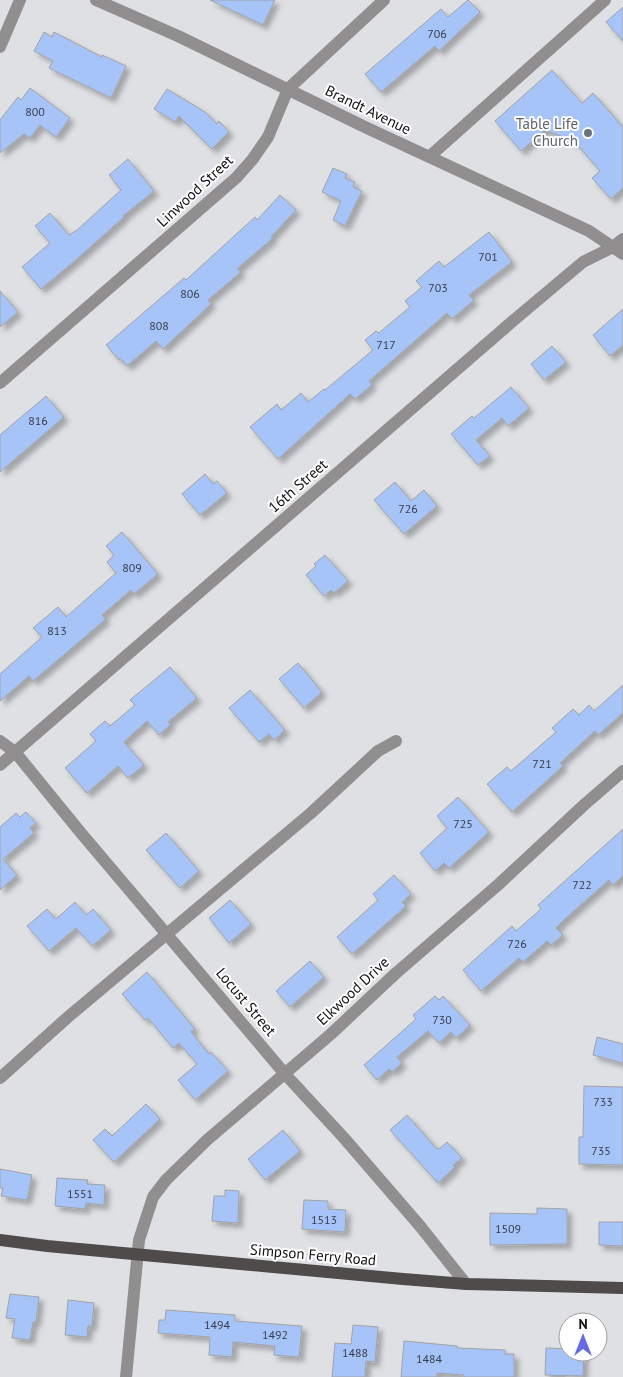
<svg xmlns="http://www.w3.org/2000/svg" width="623" height="1377" font-family="'PT Sans',sans-serif">
<style>
.building{fill:#a7c4f8;stroke:#a0a2a6;filter:url(#shadow)}
.lines{fill:none;stroke-linecap:round;stroke-linejoin:round}
.minor{stroke:#908e8e;stroke-width:12}
.major{stroke:#4f4b4b;stroke-width:12}
.worship-dot{fill:#6b7280;stroke:#fff;stroke-width:2}
.labels{text-anchor:middle;stroke-width:4;stroke-linejoin:round;paint-order:stroke}
.number-label{font-size:12px;fill:#363d4b}
.street-label{font-size:15px;fill:#101011;stroke:#fff}
.worship-label{font-size:15px;fill:#5b616d;stroke:#fff;text-anchor:end}
</style>
<defs>
<filter id="shadow"><feDropShadow dx="4.5" dy="4.5" stdDeviation="2.5" flood-color="#0004"/></filter>
</defs>
<rect width="100%" height="100%" fill="#dee0e4"/>
<path class="building" d="M210 0H275L263 25Z
M468 0 480 12 439 51 435 46 381 92 365 74 441 9 448 17Z
M623 7V41L606 22Z
M44 32 52 37 54 32 102 57V55L126 66 111 98 49 68 53 61 34 51Z
M552 70 582 103 593 93 623 127V188L611 199 592 178 600 171 575 142 545 130 521 151 495 121Z
M30 88 70 118 56 137 40 125 30 138 24 134 0 153V120L18 97 21 100Z
M167 89 205 112 217 124 219 121 229 132 212 149 179 116 175 122 154 109Z
M128 159 154 191 123 216 124 217 77 259 41 289 22 267 50 243 35 226 50 213 69 235 77 230 121 190 109 175Z
M333 168 347 174 345 178 355 182 353 187 362 191 345 226 333 220 341 201 322 192Z
M280 195 296 210 271 237 273 238 237 269 241 272 208 300 211 304 163 349 156 341 127 366 120 358 119 360 106 345 184 278 186 280 255 217 257 220Z
M489 232 512 262 469 295 474 300 452 319 447 313 369 381 372 385 355 399 350 394 278 459 250 427 277 404 281 410 301 393 308 402 324 389 325 390 373 350 365 340 376 331 379 333 387 326 410 307 405 301 422 287 416 281 439 261 444 267Z
M0 291 18 312 0 327Z
M623 309V345L610 356 593 335Z
M552 346 566 362 544 380 531 364Z
M511 387 529 408 508 426 502 418 476 440 490 456 478 465 451 434 472 416 474 418Z
M46 396 64 417 0 472V435Z
M205 474 213 484 217 481 227 493 200 515 182 494Z
M395 482 411 501 424 490 437 506 404 534 374 500Z
M122 532 158 574 134 594 131 590 102 615 106 619 33 681 29 676 0 701V674L42 637 33 628 58 607 66 617 116 573 107 562 114 555 106 546Z
M325 555 348 581 334 593 331 590 324 596 306 575 316 566 314 564Z
M298 663 322 692 304 708 279 679Z
M170 667 197 698 168 722 171 724 159 735 147 721 124 742 144 765 128 778 118 766 87 793 65 768 96 741 90 734 105 721 110 726 135 705 130 700Z
M623 685V713L598 735 595 731 560 763 563 766 512 812 487 784 507 767 511 771 556 732 552 728 573 709 579 715 589 705 594 711Z
M250 690 285 730 274 740 269 734 259 742 229 708Z
M458 797 489 832 449 868 444 863 435 871 420 853 447 828 437 816Z
M26 812 36 823 30 828 34 833 3 859 17 875 0 890V827L16 813 20 817Z
M623 829V876L613 885 609 880 566 918 556 928 563 935 551 945 547 941 523 962 519 958 481 991 463 970 512 926 516 931 541 909 538 905Z
M166 833 199 871 180 888 146 850Z
M394 875 411 894 402 902 406 906 352 954 337 937 378 900 373 894Z
M230 900 251 924 229 943 209 918Z
M75 902 86 915 93 909 111 930 92 946 76 928 49 951 27 926 47 909 56 919Z
M310 961 324 977 290 1007 276 991Z
M147 972 195 1029 191 1032 209 1054 211 1052 228 1071 195 1100 178 1080 197 1064 179 1043 173 1048 148 1018 145 1020 122 994Z
M435 996 439 1000 443 996 470 1025 456 1038 451 1032 439 1043 428 1031 397 1057 402 1063 392 1072 389 1069 377 1080 364 1065 416 1019 413 1015Z
M597 1037 623 1044V1063L593 1055Z
M584 1086 623 1087V1165L579 1164V1137H583Z
M146 1104 160 1119 114 1162 93 1140 105 1129 112 1136Z
M407 1115 436 1148 439 1149 447 1142 462 1158 453 1165 455 1167 438 1183 390 1130Z
M283 1130 300 1151 265 1180 248 1159Z
M0 1169 32 1175 27 1200 1 1196 3 1188H0Z
M57 1178 88 1180 87 1184 105 1185 104 1205 86 1203 85 1209 55 1206Z
M225 1190 239 1191 238 1223 212 1221 214 1196H225Z
M304 1200 328 1201V1209L346 1210 345 1232 302 1229Z
M537 1208 567 1209V1244L490 1245V1213L537 1214Z
M599 1222H623V1246L599 1245Z
M10 1294 39 1297 36 1322H33L30 1340 12 1338 15 1319 6 1318Z
M68 1300 94 1303 92 1326H88L87 1337 65 1335Z
M166 1310 235 1315V1321L302 1326 299 1357 274 1355 275 1346 233 1342 232 1357 209 1355 210 1337 158 1333 159 1320H165Z
M353 1325 378 1327 375 1362 366 1361 365 1377H332L335 1343 351 1344Z
M404 1341 457 1346V1348L505 1350V1354H514V1377H464V1375L437 1373V1377H401Z
M546 1348 568 1349V1352H584L583 1376 545 1375Z"/>
<g class="lines">
<path class="minor" d="M96 0 178 36 367 128 589 231 623 254
M0 47 20 0
M429 157 605 0
M0 383 236 178 252 160 268 137 288 89 384 0
M0 741 15 752 81 833 285 1074 344 1138 420 1226 466 1284
M0 765 514 320 583 262 613 247 623 239
M0 1078 68 1017 311 813 378 751 396 741
M126 1377 139 1240 153 1197 166 1180 207 1140 331 1034 395 974 499 884 584 805 623 771"/>
<path class="major" d="M0 1240 47 1246 403 1279 466 1284 623 1288"/>
</g>
<circle class="worship-dot" cx="588" cy="133" r="5"/>
<g class="labels">
<g class="number-label">
<text x="437" y="38">706</text>
<text x="35" y="116">800</text>
<text x="488" y="261">701</text>
<text x="438" y="292">703</text>
<text x="190" y="298">806</text>
<text x="159" y="330">808</text>
<text x="386" y="349">717</text>
<text x="38" y="425">816</text>
<text x="408" y="513">726</text>
<text x="132" y="572">809</text>
<text x="57" y="635">813</text>
<text x="542" y="768">721</text>
<text x="463" y="828">725</text>
<text x="582" y="889">722</text>
<text x="517" y="948">726</text>
<text x="442" y="1024">730</text>
<text x="603" y="1106">733</text>
<text x="601" y="1155">735</text>
<text x="80" y="1198">1551</text>
<text x="324" y="1224">1513</text>
<text x="508" y="1233">1509</text>
<text x="217" y="1329">1494</text>
<text x="275" y="1339">1492</text>
<text x="355" y="1357">1488</text>
<text x="429" y="1363">1484</text>
</g>
<g class="street-label">
<text transform="translate(368 110) rotate(26)" y="5">Brandt Avenue</text>
<text transform="translate(195 191) rotate(-43)" y="5">Linwood Street</text>
<text transform="translate(298 486) rotate(-41)" y="5">16th Street</text>
<text transform="translate(353 991) rotate(-43)" y="5">Elkwood Drive</text>
<text transform="translate(246 1002) rotate(50)" y="5">Locust Street</text>
<text transform="translate(313 1255) rotate(5)" y="5">Simpson Ferry Road</text>
</g>
<g class="worship-label">
<text x="578" y="129">Table Life<tspan x="578" dy="17">Church</tspan></text>
</g>
</g>
<g transform="translate(583 1337)"><circle r="24" fill="#ffffff" stroke="#9f9fa0"/>
<path d="M0-4L9 19L0 12L-9 19Z" fill="#666ae3"/>
<text y="-8" font-size="14" font-weight="bold" text-anchor="middle" fill="#101011">N</text>
</g>
</svg>
